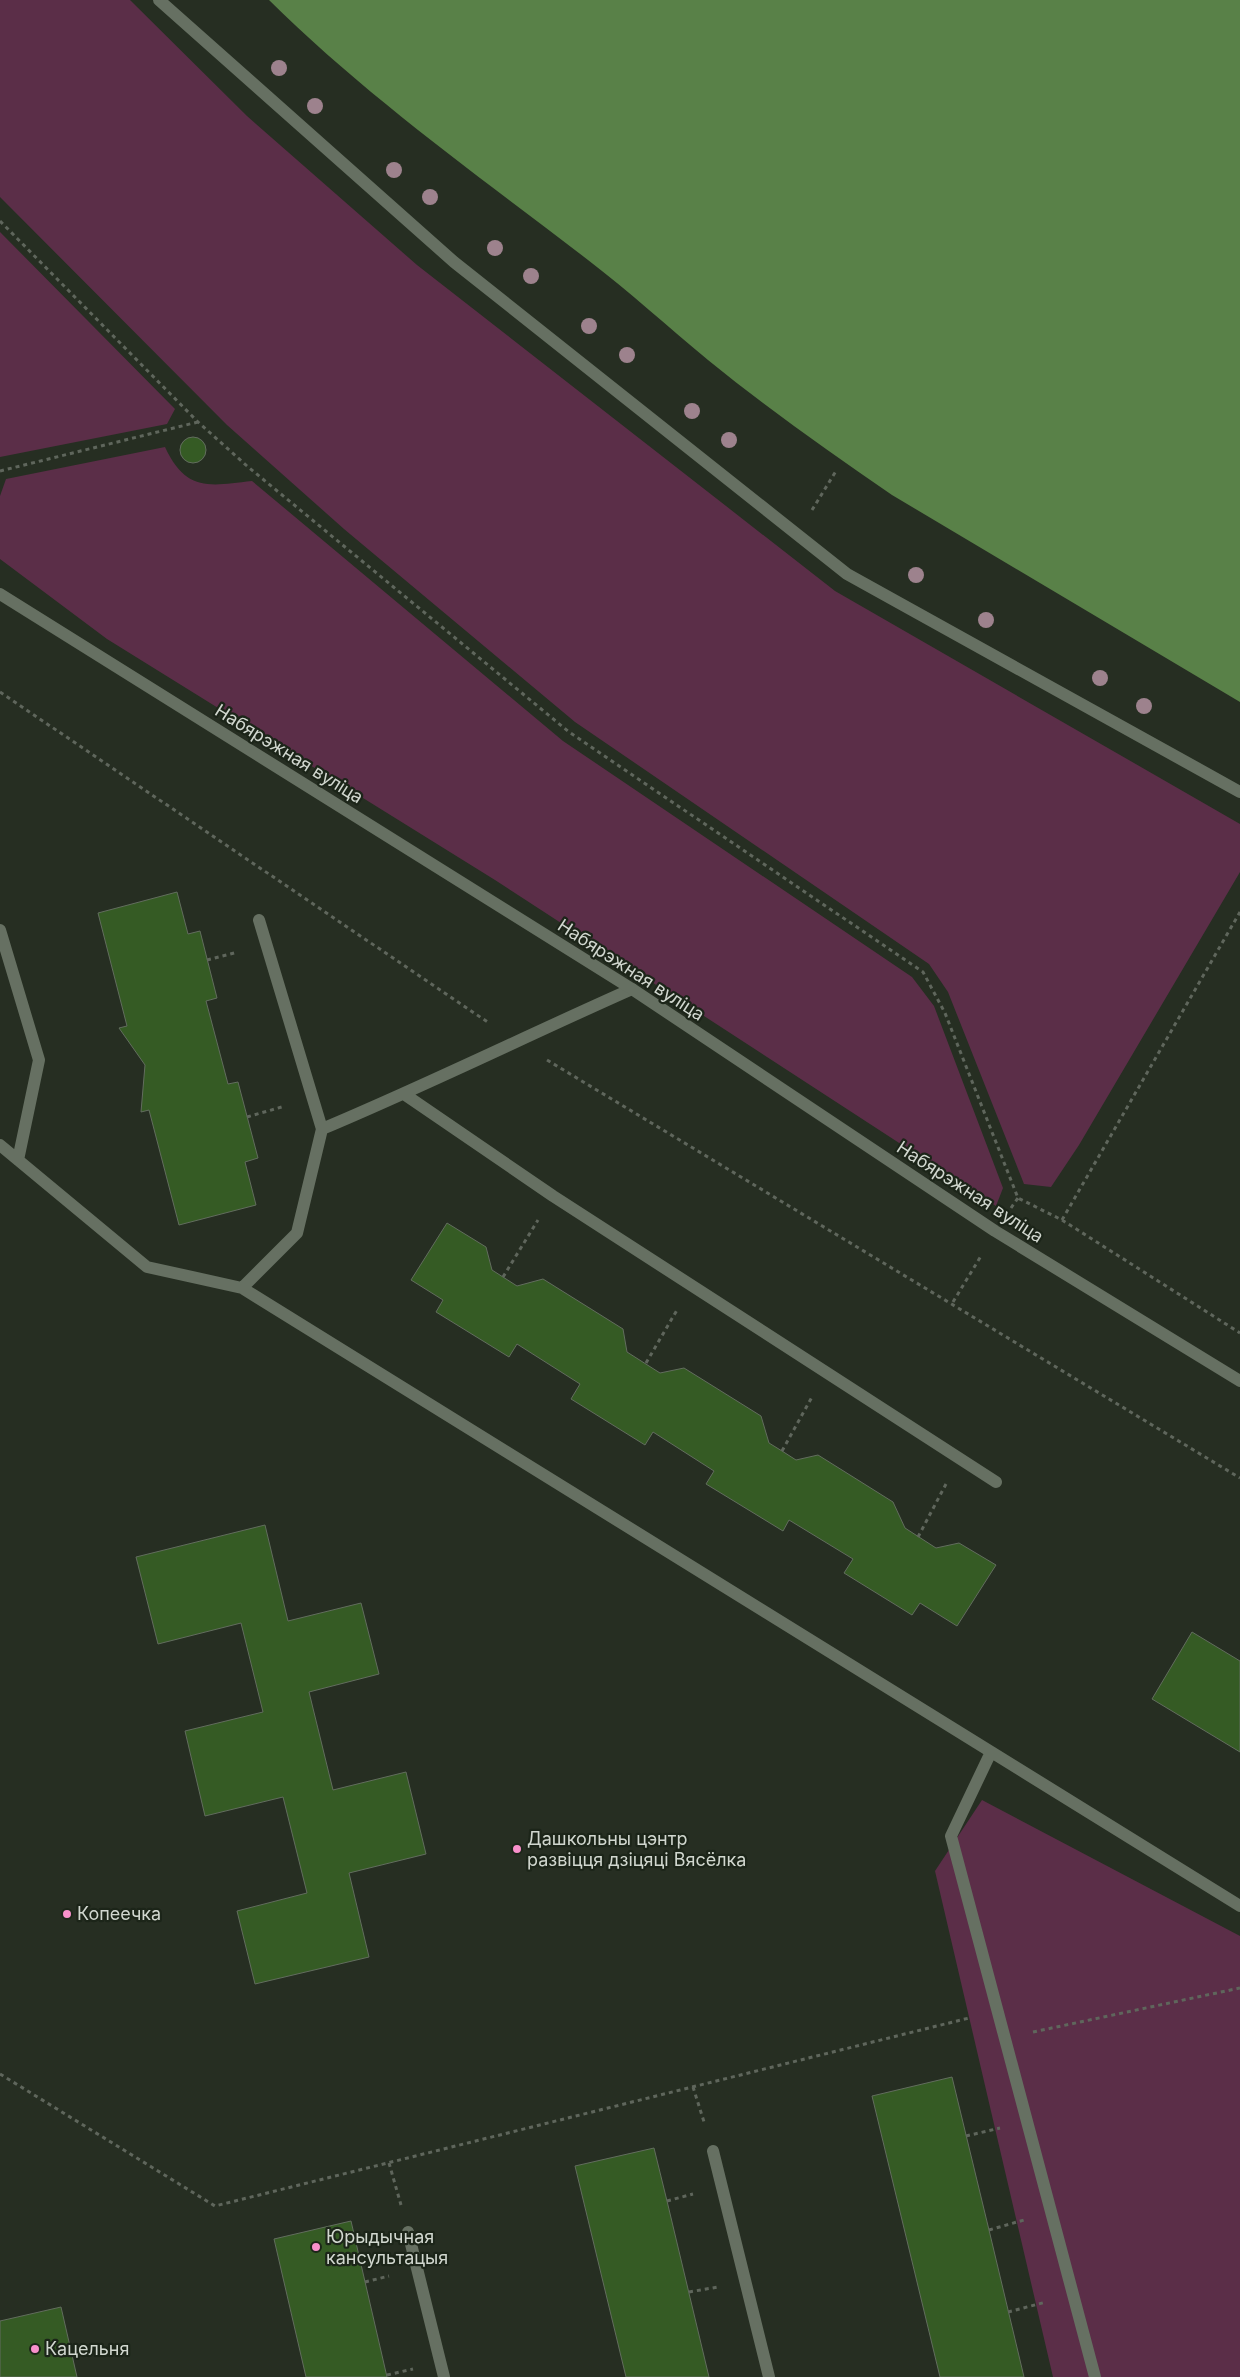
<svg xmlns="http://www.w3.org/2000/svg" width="1240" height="2377" font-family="Inter,sans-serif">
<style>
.green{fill:#5b2e48}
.water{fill:#598148}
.building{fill:#355b24;stroke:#626d5e}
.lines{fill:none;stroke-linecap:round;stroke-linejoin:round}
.path{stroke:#5f665c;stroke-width:3;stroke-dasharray:4 4;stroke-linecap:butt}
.lane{stroke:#667062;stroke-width:12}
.street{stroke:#667062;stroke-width:12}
.secondary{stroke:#667062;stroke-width:12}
.tree{fill:#9d828d}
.poi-dot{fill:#f890cb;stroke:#1c2519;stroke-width:2}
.labels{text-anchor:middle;stroke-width:4.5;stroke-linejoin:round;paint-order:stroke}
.street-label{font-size:18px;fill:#d1d7cf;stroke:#1c2519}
.poi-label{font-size:18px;fill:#d1d7cf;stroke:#1c2519;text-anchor:start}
</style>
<rect width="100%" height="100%" fill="#262e22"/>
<path class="green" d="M0 0H130L247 116 417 265 835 591 1240 824V872L1079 1145 1051 1187 1024 1184 948 992 929 964 575 722 344 529 227 425 0 197Z
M0 232 175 409 167 424 0 457Z
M165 447C186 492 209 486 252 481L563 741 912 977 934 1006 1003 1188 996 1206 495 880 107 639 0 559V496L6 479Z
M982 1800 1240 1936V2377H1053L935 1871Z"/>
<path class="water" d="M269 0H1240V702L892 495C829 452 767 408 708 360 668 327 630 292 588 260 479 176 367 97 269 0Z"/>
<path class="building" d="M180 450a13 13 0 1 1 26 0a13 13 0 1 1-26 0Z
M177 892 188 934 200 931 217 998 206 1001 228 1084 238 1082 258 1158 245 1162 256 1205 179 1225 149 1110 141 1112 145 1065 119 1028 127 1026 98 913Z
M447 1223 486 1247 492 1270 517 1286 543 1279 623 1329 627 1352 660 1373 684 1368 761 1416 769 1443 782 1451 796 1460 818 1455 893 1502 905 1528 936 1548 959 1543 996 1565 957 1626 920 1603 912 1615 844 1573 853 1559 789 1520 783 1531 706 1484 714 1471 653 1432 645 1445 571 1399 580 1384 517 1344 509 1357 436 1312 443 1300 411 1280Z
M265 1525 288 1621 361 1603 379 1674 309 1692 333 1790 406 1772 426 1854 349 1873 369 1957 255 1984 237 1911 307 1893 283 1797 205 1816 185 1731 263 1712 241 1623 158 1644 136 1557Z
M1192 1632 1240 1661V1752L1152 1699Z
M952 2077 989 2230 1024 2377H940L872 2096Z
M654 2148 667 2201 709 2377H626L575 2166Z
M351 2221 387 2377H306L274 2239Z
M61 2307 77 2377H0V2321Z"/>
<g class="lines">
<path class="path" d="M0 221 198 422 247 466 569 732 923 972 945 1013 1018 1198 1062 1220 1240 1333
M0 471 198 422
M812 510 836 471
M0 692 489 1023
M207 960 238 952
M547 1060 1240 1478
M247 1117 285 1106
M1011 1208 1018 1198
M1062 1220 1240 912
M503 1277 538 1220
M953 1302 981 1256
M646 1363 677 1310
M782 1451 812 1397
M918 1537 946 1484
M1033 2032 1240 1988
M0 2074 215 2206 969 2018
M693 2087 705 2125
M966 2136 1000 2128
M389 2163 401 2205
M667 2201 693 2194
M989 2230 1024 2220
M365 2282 389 2276
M689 2292 718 2287
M1008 2312 1046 2302
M387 2375 413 2369"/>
<path class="lane" d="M259 920 322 1129
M0 930 39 1060 18 1160
M632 989C528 1035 427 1085 322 1129L297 1233 242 1288 1240 1906
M404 1094 553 1196 996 1482
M0 1145 147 1267 242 1288
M991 1752 951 1836 1095 2377
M713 2151 769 2377
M408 2232 444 2377"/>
<path class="street" d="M159 0 454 262 847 574 1240 792"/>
<path class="secondary" d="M0 594 632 989 995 1231 1240 1381"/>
</g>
<g class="tree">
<circle cx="279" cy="68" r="8"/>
<circle cx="315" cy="106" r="8"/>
<circle cx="394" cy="170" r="8"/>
<circle cx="430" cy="197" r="8"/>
<circle cx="495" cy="248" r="8"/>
<circle cx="531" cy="276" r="8"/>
<circle cx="589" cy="326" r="8"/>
<circle cx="627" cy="355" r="8"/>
<circle cx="692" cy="411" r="8"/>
<circle cx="729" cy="440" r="8"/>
<circle cx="916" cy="575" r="8"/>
<circle cx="986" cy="620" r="8"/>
<circle cx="1100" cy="678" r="8"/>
<circle cx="1144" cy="706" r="8"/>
</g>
<g class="poi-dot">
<circle cx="517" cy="1849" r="5"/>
<circle cx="67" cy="1914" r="5"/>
<circle cx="316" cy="2247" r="5"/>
<circle cx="35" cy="2349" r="5"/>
</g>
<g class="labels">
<g class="street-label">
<text transform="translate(289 754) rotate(32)" y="6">Набярэжная вуліца</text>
<text transform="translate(631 970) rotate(33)" y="6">Набярэжная вуліца</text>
<text transform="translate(970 1192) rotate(33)" y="6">Набярэжная вуліца</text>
</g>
<g class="poi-label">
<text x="527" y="1845">Дашкольны цэнтр<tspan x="527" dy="21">развіцця дзіцяці Вясёлка</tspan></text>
<text x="77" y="1920">Копеечка</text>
<text x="326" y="2243">Юрыдычная<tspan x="326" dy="21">кансультацыя</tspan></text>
<text x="45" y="2355">Кацельня</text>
</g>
</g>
</svg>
